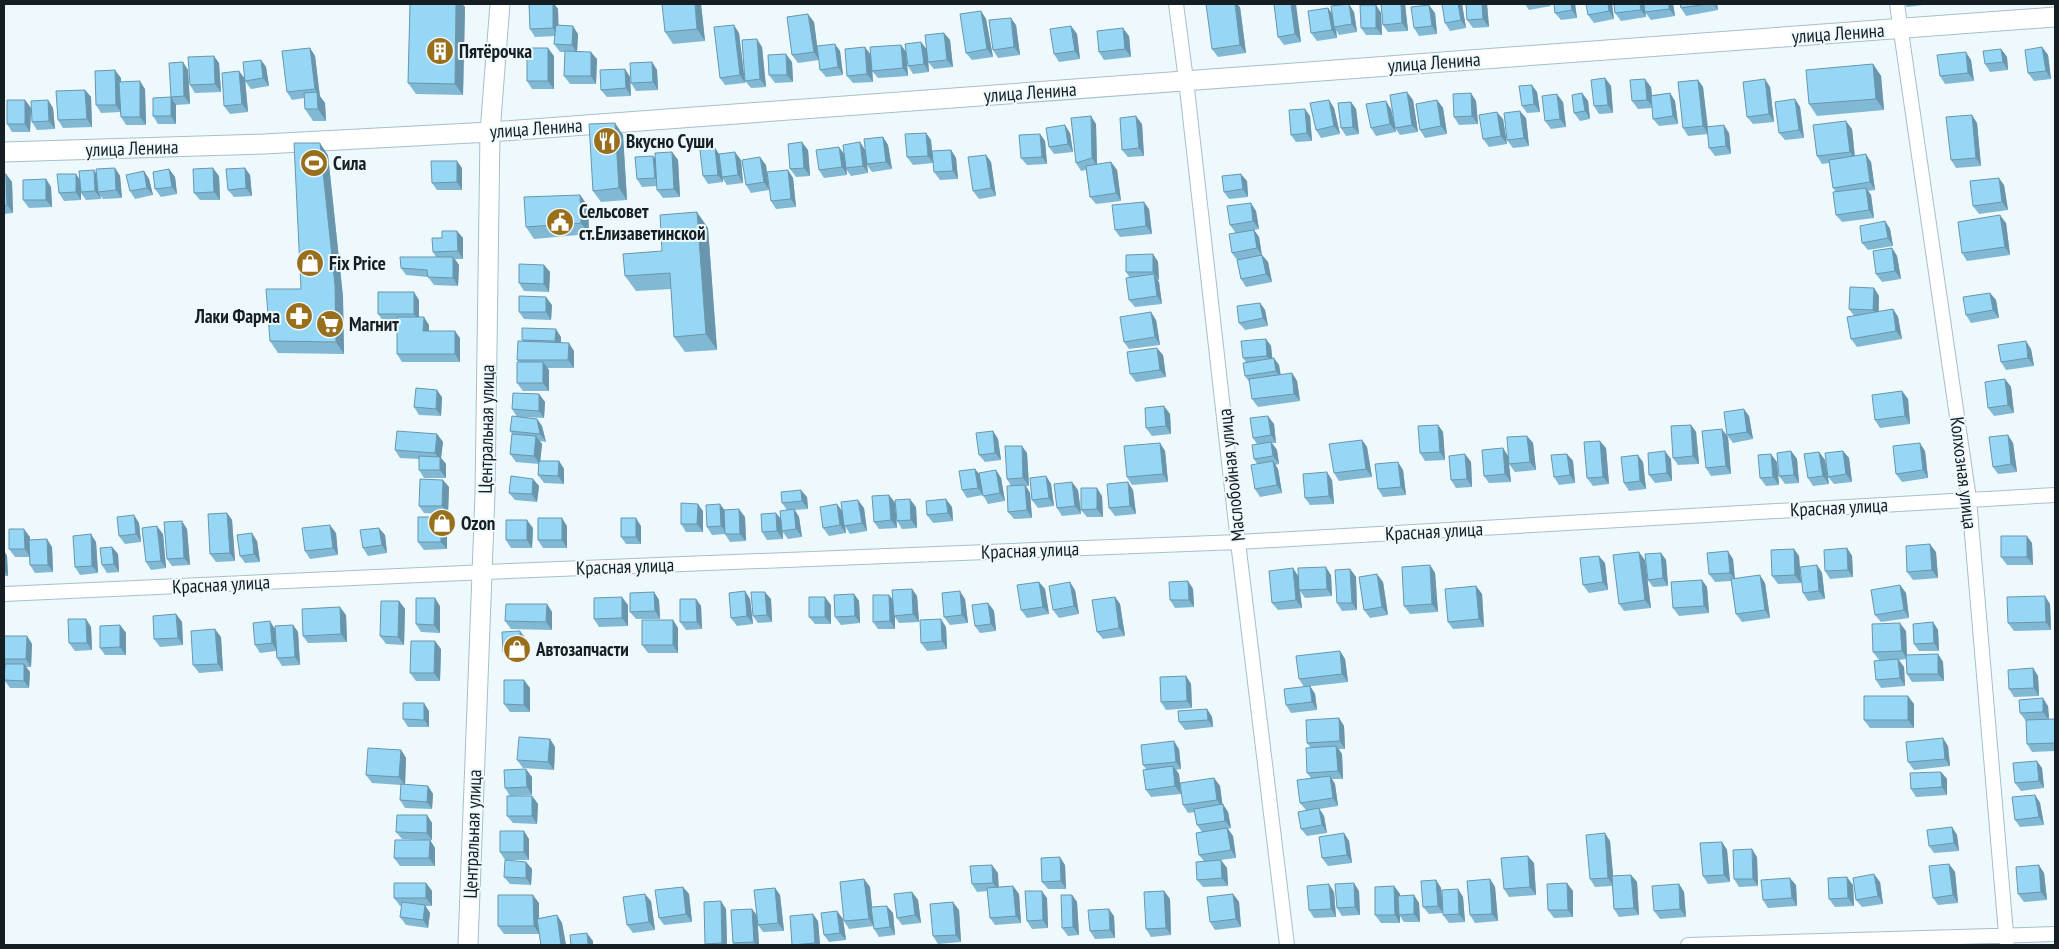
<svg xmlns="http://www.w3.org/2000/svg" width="2059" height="949" font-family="'PT Sans Narrow',sans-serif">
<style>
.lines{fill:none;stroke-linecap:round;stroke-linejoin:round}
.street-casing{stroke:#a6bfcb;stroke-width:16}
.secondary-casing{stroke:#a6bfcb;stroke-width:21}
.street{stroke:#fff;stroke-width:14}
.secondary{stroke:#fff;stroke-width:19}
.wall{fill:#81b9d4}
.shaded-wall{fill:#6996ac}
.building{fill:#96d7f6;stroke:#6996ac}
.labels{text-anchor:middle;stroke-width:4;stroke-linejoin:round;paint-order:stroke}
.street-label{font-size:19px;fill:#151f23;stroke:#eef9fe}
.poi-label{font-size:19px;font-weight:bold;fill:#151f23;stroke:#eef9fe;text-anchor:start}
</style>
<rect width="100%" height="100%" fill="#eef9fe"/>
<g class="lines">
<g class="street-casing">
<path id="street" d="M1176 4 1186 80 1238 542 1287 945
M1897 4 1969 499 2007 945
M4 594 509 571 1238 542 2055 495
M1688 945 2055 934"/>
</g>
<g class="secondary-casing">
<path id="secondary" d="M4 152 264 144 490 132 2055 17
M468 945 485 494 490 132 500 4"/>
</g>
<use href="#street" class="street"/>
<use href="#secondary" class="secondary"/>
</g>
<path class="wall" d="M410 4H462L465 7 463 95 416 94 408 83Z
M529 4H554L558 9V25L578 34 577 51 597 59 596 84H570L564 76 565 52H560L554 44 555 36 535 37 530 29Z
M701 4 705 41 673 44 665 32Z
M1274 4H1295L1301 42 1284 45 1278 37Z
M1381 4H1405L1408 31 1388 32 1383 25Z
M1442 4H1462L1466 28 1450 31 1445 23Z
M1466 4H1487L1489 27 1473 28 1467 20Z
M1525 4H1550L1551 6 1529 10Z
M1554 4H1575L1577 18 1561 20 1555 13Z
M1612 4 1614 19 1594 23 1588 15Z
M1614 4H1673L1675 16 1651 20 1645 12 1646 17 1621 21 1615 13Z
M1680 4H1717L1718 10 1686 16 1681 8Z
M1905 4H1930L1907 7Z
M1376 5 1381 13 1382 35H1366L1361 28Z
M1240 7 1246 53 1218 57 1212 49Z
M1328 8 1332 13 1354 12 1357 32 1339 35 1336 30 1337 38 1317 41 1311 33Z
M981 11 986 19 993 57 972 60 966 53Z
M1435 13 1437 34 1419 36 1414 28Z
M814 22 817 46 840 51 843 75 826 77 820 70 819 60 798 63 792 55Z
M1016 25 1020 55 998 58 993 50Z
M1071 26 1077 34 1080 59 1059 62 1054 54Z
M739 33 745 83 725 85 720 78Z
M944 33 950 40 953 67 934 69 928 62Z
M1129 36 1131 57 1104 60 1099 52Z
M921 42 927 50 929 72 913 74 908 66Z
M901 45 906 52 908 76 878 78 872 71Z
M762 47 766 87 751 88 745 81Z
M2042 47 2048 55 2051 79 2034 81 2028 73Z
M310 48 315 56 320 97 325 103 326 121H313L305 109 304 98 292 100 287 92Z
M2001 49 2007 57 2008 70 1990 72 1985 64Z
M871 55 873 82 853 83 847 76Z
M554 56V89H532L527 81Z
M261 60 266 67 269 86 251 89 245 81Z
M1971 60 1974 81 1945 84 1940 76Z
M652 62 657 70 658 90 636 91 631 83Z
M792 62 793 82 775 83 769 75Z
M219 63 221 92 195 93 190 85Z
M1873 64 1881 76 1884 110 1817 116 1809 104Z
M625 69 630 77 631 96 607 97 601 90Z
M188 70 190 104 176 105V124H158L153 116 171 97Z
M239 71 245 79 248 112 230 114 224 106Z
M121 78V82L145 89 146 125H126L121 117 120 112 101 113 96 105Z
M1605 78 1611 86 1613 113 1599 114 1594 106Z
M1698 80 1703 87 1708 126 1729 133 1731 154 1715 156 1709 148 1708 134 1688 136 1683 128Z
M1651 87 1652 95 1670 93 1675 101 1678 124 1659 126 1653 119 1652 108 1638 109 1632 101Z
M1770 87 1774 122 1753 124 1747 117Z
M85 90 91 97 92 127 63 128 58 120Z
M1537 92 1540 112 1527 113 1522 106Z
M1582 93 1588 101 1590 119 1580 121 1574 113Z
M1795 99 1800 107 1804 138 1785 140 1779 133Z
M25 100 31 108 30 132H12L7 124Z
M48 100 53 108 55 129 37 130 32 122Z
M1329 100 1334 108 1340 134 1321 138 1316 130Z
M1413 100 1418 132 1400 135 1395 128Z
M1437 100 1443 108 1447 134 1425 138 1420 130Z
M1476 101 1478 124 1459 125 1454 117Z
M1351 102 1356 109 1359 134 1346 136 1341 128Z
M1563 102 1566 127 1551 129 1545 121Z
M1391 109 1396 132 1376 136 1371 128Z
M1310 116 1312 141 1296 142 1291 135Z
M1526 118 1529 146 1513 148 1507 140Z
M1503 119 1507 144 1489 147 1483 139Z
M615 123 623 135 627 200 601 202 593 191Z
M1977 123 1981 166 1956 168 1951 160Z
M1096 124 1097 164 1111 162 1117 170 1121 201 1096 204 1090 197 1086 170 1081 171 1076 163Z
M1142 124 1144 156 1128 157 1122 150Z
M1852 129 1855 156 1871 162 1875 190 1868 191 1871 195 1874 218 1842 222 1836 215V192L1833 188 1829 163 1822 164 1817 156Z
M926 133 931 140 933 163 913 165 907 157Z
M1070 133 1073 152 1054 154 1049 147Z
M1040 134 1045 141 1047 164 1027 165 1021 158Z
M883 137 888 145 892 169 872 172 867 165 868 173 851 176 846 169 847 175 824 178 819 170 860 142 865 150Z
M715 148 719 154 741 160 743 183 727 185 723 179V182L708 184 703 176Z
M808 150 810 176 796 177 790 169Z
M951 150 956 158 958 179 940 180 934 172Z
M672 152 678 160 680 197 663 198 657 190V186L642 187 637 179 653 156 656 159Z
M328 155 343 297 344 354 278 353 270 341 301 289Z
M986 155 991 162 996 196 979 199 973 191Z
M766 165 769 190 751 193 746 185Z
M115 168 120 176 122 198 103 199 100 195 101 199 86 200 81 193V200L64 201 59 193 97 174Z
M245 168 250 175 252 196 234 197 228 190Z
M462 168V190H437L432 183Z
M169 169 175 177 177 194 161 197 155 189Z
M788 170 793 178 796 207 776 209 771 201Z
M144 171 149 179 153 195 135 199 130 191Z
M4 174H6L12 182 13 213 4 214Z
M219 176 220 200H200L194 193Z
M46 179 51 187 52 207 29 208 23 200Z
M1247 181 1248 197 1229 199 1224 192Z
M2004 185 2008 210 1979 214 1973 206Z
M580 195 588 206 589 234 534 239 526 227Z
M1149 209 1152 234 1120 237 1115 230Z
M1256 211 1259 229 1254 230 1259 237 1262 255 1268 262 1272 282 1246 287 1241 279 1237 260 1232 253 1235 232 1230 225Z
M1885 221 1890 229 1893 246 1868 250 1862 243Z
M2006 223 2010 255 1967 261 1962 253Z
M708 228 717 350 685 352 674 337 671 289 636 291 625 276 662 251Z
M457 231 463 238V259H455L459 265 458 286 434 285 428 277 406 275 401 268 436 257 433 252 442 238Z
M1892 248 1897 256 1901 279 1882 282 1876 274Z
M1153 254 1158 262 1159 280H1157L1159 282 1162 304 1135 307 1129 300 1130 278 1126 272Z
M544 265 550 272 549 292 524 291 519 283Z
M1874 288 1879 296V312L1893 309 1898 317 1902 339 1857 347 1851 339 1854 316 1849 309Z
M1990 293 1996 300 1999 318 1971 323 1966 315Z
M419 300V317L429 325V331L460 338V362H402L397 354V322H384L378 314Z
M1260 303 1265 310 1268 326 1245 330 1239 323Z
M552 305 551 320 524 319 519 312Z
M1156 320 1160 345 1129 349 1124 342Z
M561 337V343L574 351V368H547L549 370V391H523L517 383 519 362 517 360 523 341 522 340Z
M1266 339 1271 346 1272 358 1279 365 1281 375 1292 373 1297 381 1300 401 1258 407 1252 399 1250 383 1245 376 1246 362 1243 358Z
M2031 349 2034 366 2006 370 2001 362Z
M1163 355 1166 377 1136 382 1130 374Z
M2005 379 2011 387 2014 413 1994 416 1988 408Z
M1902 391 1908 399 1910 424 1880 428 1875 420Z
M539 394 545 402 544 418 524 417 537 419 542 426 546 442 540 441 542 444 540 461H559L564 469V484L544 483 538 475 539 464 516 462 510 454 512 434 510 431 517 417 512 409Z
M442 397 441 416 419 415 414 407Z
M1170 414 1171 434 1152 436 1146 428Z
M1749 416 1753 439 1733 443 1727 435Z
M1274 424 1276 443H1272L1277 450 1279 464 1275 465 1278 469 1282 493 1260 497 1255 489 1257 464 1254 459 1257 444 1253 438Z
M1438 425 1443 432 1445 460 1425 461 1420 453Z
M1691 425 1696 432 1699 464 1678 465 1673 458Z
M993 431 998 439 1001 460 985 462 979 455Z
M437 434 443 442 441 458 446 464V478H424L419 470V459L400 458 395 450Z
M2008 435 2013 443 2017 472 1998 474 1993 467Z
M1527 436 1533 443 1536 470 1515 472 1509 464Z
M1728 437 1731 474 1711 476 1706 468Z
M1362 440 1367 447 1372 477 1339 481 1334 473Z
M1160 443 1165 451 1168 482 1132 485 1127 477Z
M1503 448 1508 456 1511 482 1489 483 1484 476Z
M1606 448 1609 484 1593 486 1587 478Z
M1791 451 1797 459 1799 483 1785 484 1779 476Z
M1843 451 1849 458 1852 482 1834 484 1828 477Z
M1925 451 1928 478 1902 482 1896 474Z
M1819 452 1825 460 1829 484 1813 486 1808 478Z
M1027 453 1029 486H1026L1030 493 1032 518 1014 519 1008 512 1011 486 1007 479Z
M1465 454 1471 462 1472 487 1456 488 1451 480Z
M1567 454 1573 461 1575 483 1559 485 1554 477Z
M1671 459 1672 481 1655 483 1649 475Z
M1643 462 1646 489 1629 491 1624 483Z
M1777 462 1779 485 1766 486 1760 478Z
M975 469 979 475 996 470 1001 478 1005 501 988 504 983 495 967 498 962 490Z
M1403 470 1406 495 1383 497 1378 489Z
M1046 476 1051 484 1054 506 1038 508 1032 500Z
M533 479 539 486 537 502 515 500 509 493Z
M1332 480 1334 504 1310 505 1305 498Z
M449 487 448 514 424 513 419 506Z
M1078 490 1081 514 1062 516 1057 508Z
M1133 490 1136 514 1115 516 1109 508Z
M889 495 895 503 897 528 879 529 874 522Z
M1102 496 1103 517H1087L1081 510Z
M807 497 808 509 795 510 799 517 802 537 788 539 782 531V528L783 539 767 540 762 532 781 520 787 510 782 503Z
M720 504 724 510 745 517 746 541 730 542 725 534 712 535 707 527Z
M916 507 917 528 902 529 897 521Z
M952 507 953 521 933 523 927 515Z
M864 508 867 531 850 534 845 526 846 533 829 536 823 528 842 512Z
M703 511V532H686L681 524Z
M227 513 232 520 235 561 216 562 210 554Z
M441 517 447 525V549L424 550 418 542Z
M139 523 141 542 125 544 119 536Z
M567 526V548H543L538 540Z
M641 526V544H626L621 537Z
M533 528 532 548H511L506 540Z
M187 529 190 565 172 566 167 559Z
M336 533 338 555 310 559 305 551Z
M163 534 166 568 151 570 146 562Z
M385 535 387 553 368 556 363 548Z
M30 537V540L52 547 53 572 35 573 30 565 29 557H15L9 549Z
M257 541 260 562 245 563 240 556Z
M96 542 98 573 80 575 75 567Z
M2032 543 2033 565H2007L2001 557Z
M112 547 118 554 119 572 107 573 102 565Z
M1847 548 1852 556 1853 577 1830 579 1825 571Z
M1794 549 1799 556 1801 583 1778 584 1772 576Z
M4 551 7 556 8 576H4Z
M1936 552 1938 578 1913 580 1907 572Z
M1661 553 1666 560 1668 586 1653 587 1648 580Z
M1733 559 1735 579 1765 583 1770 618 1742 622 1736 614 1731 581 1715 582 1709 574Z
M1645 560 1651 608 1624 611 1619 604Z
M1605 563 1608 590 1589 593 1583 585Z
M1430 565 1435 573 1438 612 1410 614 1404 606Z
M1817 565 1822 573 1825 599 1808 601 1803 593Z
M1293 568 1298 576 1331 575 1332 596 1305 598 1300 591 1302 608 1278 610 1272 603Z
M1350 569 1356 577 1357 610 1342 611 1337 603Z
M1188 581 1193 589 1194 607 1175 608 1170 600Z
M1039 582 1045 589 1049 614 1027 618 1021 610Z
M1383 582 1388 615 1370 618 1364 610Z
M1900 585 1906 593 1909 618 1881 622 1875 615Z
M1476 586 1482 594 1484 627 1453 629 1448 622Z
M1707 587 1709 613 1679 616 1673 608Z
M912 589 917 596 919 622 899 623 895 617V629H878L873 622 889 595 893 600Z
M1075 590 1079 614 1059 618 1053 610Z
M745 591 750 599 753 624 737 626 731 618Z
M654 592 659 600 660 619H636L630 612Z
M854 594 859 601 860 623 841 625 835 617Z
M1115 597 1120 604 1125 636 1103 639 1097 632Z
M696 599 701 606 702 629 686 630 680 622Z
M771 599 772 622 758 623 753 616Z
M965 599 968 623 950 625 944 617Z
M399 601 405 609 404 645 386 644 380 636Z
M988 603 994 611 996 631 980 633 975 626Z
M547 604 552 612V630L511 629 505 621Z
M2050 604 2051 630 2014 631 2008 623Z
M628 605V626L599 627 594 619Z
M831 605V624H815L809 617Z
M440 606V633L421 632 416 624Z
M176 614 182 622 183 645 160 647 154 639Z
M346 615 347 642 308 643 303 636Z
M86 619 91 627 92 650 75 651 69 643Z
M673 620 678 628V653H648L642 645Z
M1933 622 1938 630 1939 651H1919L1914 644Z
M120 625 126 633V655H105L100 648Z
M293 625 298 632 300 665 282 666 277 658 276 651 260 653 255 645 275 628Z
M946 627 947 649 927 651 921 643Z
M1906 631 1907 655 1938 654 1943 662 1944 681 1912 682 1907 674 1906 659 1899 660 1904 667 1905 686 1881 688 1876 680 1889 660H1879L1873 652Z
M4 636H27L32 644 31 667H26L30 672 29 688H10L4 680 5 664 4 662Z
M221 637 223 671 199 673 193 665Z
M526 639 527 659 509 660 503 652Z
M441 649 440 681H416L410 673Z
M1340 651 1345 659 1348 682 1304 687 1299 679Z
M2033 668 2038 676 2039 696 2014 697 2009 689Z
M1186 676 1191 684 1192 708 1166 710 1161 702Z
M1310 686 1315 694 1317 710 1291 713 1286 705Z
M530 688V712H510L504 704Z
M1914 704V728H1870L1864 720Z
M2048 706 2049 719H2055V751L2032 752 2027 744 2026 721 2020 713Z
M1207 709 1212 717 1213 727 1185 730 1179 722Z
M429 711V727H408L403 719Z
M1339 718 1344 726 1345 749H1339L1342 754 1343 779H1332L1335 784 1338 806 1319 809 1324 816 1327 833 1307 836 1301 829 1306 810 1300 803 1311 778 1307 773 1311 748 1307 743Z
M550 739 555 747 554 770 523 768 517 760Z
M1948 746 1950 766 1914 770 1908 762Z
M1179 749 1181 769 1176 770 1179 774 1181 794 1151 797 1146 790V769L1143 765Z
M401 750 406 758 405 785 428 786 433 794 432 809 405 808 400 800 401 785 372 783 366 775Z
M2042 768 2044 788 2021 791 2015 783Z
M1941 772 1947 779V795L1916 797 1911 789Z
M532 777V795L510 796 505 788Z
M1214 778 1220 786 1222 805 1228 812 1231 828 1228 829 1233 836 1236 858 1220 860 1227 868 1228 886 1203 887 1197 880 1204 861 1199 855 1202 832 1197 825 1195 812 1188 813 1183 805Z
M2035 795 2040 803 2044 825 2020 827 2015 820Z
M532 796 538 804 537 824 513 823 507 816Z
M427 815 432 823V840H430L435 848V866H400L394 858 423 840 402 839 396 832Z
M1952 827 1957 835 1959 851 1934 853 1929 846Z
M1344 833 1349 841 1352 863 1328 866 1322 858Z
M529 839V860H505L500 852Z
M1610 841 1613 876 1631 875 1637 882 1639 915 1619 917 1614 909 1612 886 1595 887 1590 879Z
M1722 842 1727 850 1730 882 1708 884 1703 876Z
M1757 857 1758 886 1739 887 1734 879Z
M526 862 532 869 531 885 510 884 504 877Z
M1534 863 1536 895 1509 897 1504 889Z
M1949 864 1955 872 1958 903 1938 905 1933 898Z
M1065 865 1066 889H1048L1042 882Z
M998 873V887L1013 886 1019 894 1021 923 995 925 990 918 987 891 977 892 972 884Z
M2044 873 2047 900 2024 902 2018 894Z
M864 879 870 887 872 907 893 913 895 935 879 937 874 929V926L849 929 844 921Z
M1490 879 1495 887 1498 921 1475 923 1470 915Z
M1436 880 1441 888 1443 913 1429 914 1423 907Z
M1880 882 1883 904 1862 907 1856 900Z
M426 883 432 891V906H425L430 913 428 928 406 925 400 917 402 906H400L394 898Z
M1679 884 1684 892 1686 917 1660 919 1654 911Z
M1796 885 1797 906 1768 908 1763 900Z
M1853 885 1854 906 1835 907 1829 899Z
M1394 886 1400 894V896L1419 903 1420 922H1404L1400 916V923H1381L1375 915Z
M683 887 689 894 692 922 664 925 659 918Z
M775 888 780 895 784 931 763 932 758 925 759 945H734L733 943 752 909 757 915Z
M1458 889 1463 897 1465 922 1449 923 1443 915Z
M1164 891 1170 899 1171 935 1151 937 1146 929Z
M1359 891 1360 915 1342 916 1337 908Z
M1573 891V917L1554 918 1548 910Z
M912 892 918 900 921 923 902 925 897 918Z
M1334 892 1336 917 1314 918 1309 910Z
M1233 894 1239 902 1241 927 1215 930 1210 922Z
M1072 895 1077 902 1079 935 1068 936 1062 928Z
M1047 898 1048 928 1032 929 1027 921Z
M651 901 655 930 633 933 627 925Z
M539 903V918L557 915 562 923 566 945H541L539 934H504L498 926Z
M726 909 727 945H706L705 944Z
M959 910 961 942 938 944 933 936Z
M837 911 843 919 846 940 829 942 824 935Z
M1114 916 1115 938 1095 939 1090 931Z
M818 921 820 945H793Z"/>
<path class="shaded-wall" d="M456 4H462L465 7 463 95 455 84Z
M553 4H554L558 9 559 36 553 28Z
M695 4H701L705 41 697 29Z
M1235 4H1237L1240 7 1246 53 1240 45Z
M1291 4H1296L1301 42 1295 34Z
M1349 4 1354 12 1357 32 1352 24Z
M1401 4H1405L1408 31 1402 23Z
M1458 4H1462L1466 28 1461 20Z
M1482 4H1487L1489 27 1483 19Z
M1571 4H1575L1577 18 1572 10Z
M1608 4H1612L1614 19 1609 11Z
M1640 4H1644L1646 17 1641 10Z
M1669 4H1673L1675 16 1669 9Z
M1714 4H1717L1718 10Z
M1376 5 1381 13 1382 35 1376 28Z
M1429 5 1435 13 1437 34 1432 26Z
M1328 8 1333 15 1334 27 1336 30 1337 38 1332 30Z
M981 11 986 19 993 57 987 49Z
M808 14 814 22 819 60 814 52Z
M1011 18 1016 25 1020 55 1014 47Z
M734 25 739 33 745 83 740 75Z
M573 26 578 34 577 53 572 45Z
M1071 26 1077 34 1080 59 1075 51Z
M1123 28 1129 36 1131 57 1125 49Z
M944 33 950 40 953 67 947 60Z
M757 39 762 47 766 87 760 79Z
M921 42 927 50 929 72 924 64Z
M835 44 840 51 843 75 838 67Z
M901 45 906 52 908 76 903 68Z
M865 47 871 55 873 82 867 74Z
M2042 47 2048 55 2051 79 2046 71Z
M310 48 315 56 320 97 315 89Z
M548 48 554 56V89L548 81Z
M2001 49 2007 57 2008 70 2003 62Z
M591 52 597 59 596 84 591 76Z
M1966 52 1971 60 1974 81 1968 73Z
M786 54 792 62 793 82 787 75Z
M214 56 219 63 221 92 215 84Z
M261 60 266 67 269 86 263 78Z
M183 62 188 70 190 104 184 96Z
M652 62 657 70 658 90 653 82Z
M1873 64 1881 76 1884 110 1876 99Z
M625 69 630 77 631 96 626 88Z
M115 70 121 78V112L116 105Z
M239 71 245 79 248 112 242 104Z
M1605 78 1611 86 1613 113 1608 105Z
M1645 79 1651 87 1653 107 1647 100Z
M1765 79 1770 87 1774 122 1769 114Z
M1698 80 1703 87 1708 134 1703 126Z
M140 81 145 89 146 125 140 117Z
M1532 85 1537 92 1540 112 1534 104Z
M85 90 91 97 92 127 87 119Z
M317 92 325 103 326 121 318 109Z
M1407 92 1413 100 1418 132 1412 125Z
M1471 93 1476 101 1478 124 1472 116Z
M1582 93 1588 101 1590 119 1585 111Z
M1670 93 1675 101 1678 124 1673 116Z
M1557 94 1563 102 1566 127 1560 119Z
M171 97 176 105V124L171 116Z
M1795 99 1800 107 1804 138 1799 130Z
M25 100 31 108 30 132 25 124Z
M48 100 53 108 55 129 49 121Z
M1329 100 1334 108 1340 134 1334 126Z
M1437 100 1443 108 1447 134 1441 126Z
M1386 101 1391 109 1396 132 1390 124Z
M1351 102 1356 109 1359 134 1353 127Z
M1305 109 1310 116 1312 141 1307 133Z
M1520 111 1526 118 1529 146 1524 138Z
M1497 112 1503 119 1507 144 1501 136Z
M1972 115 1977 123 1981 166 1976 158Z
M1091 116 1096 124 1097 166 1092 158Z
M1136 116 1142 124 1144 156 1139 148Z
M1846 121 1852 129 1855 160 1850 152Z
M615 123 623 135 627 200 619 188Z
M1065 125 1070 133 1073 152 1068 144Z
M1724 125 1729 133 1731 154 1726 146Z
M926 133 931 140 933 163 928 156Z
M1040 134 1045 141 1047 164 1042 157Z
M883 137 888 145 892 169 886 162Z
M802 142 808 150 810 176 804 168Z
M860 142 865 150 868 173 863 166Z
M320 143 328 155 343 297 344 354 336 342Z
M839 147 845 155 847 175 842 167Z
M715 148 720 156 722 177 723 182 718 175Z
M951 150 956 158 958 179 953 171Z
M672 152 678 160 680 197 674 189Z
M735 152 741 160 743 183 738 175Z
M1866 154 1871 162 1875 190 1870 182Z
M986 155 991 162 996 196 991 188Z
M653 156 659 163 661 185 655 178Z
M760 157 766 165 769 190 764 182Z
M457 161 462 168V190L457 182Z
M1111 162 1117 170 1121 201 1116 193Z
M115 168 120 176 122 198 116 190Z
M213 168 219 176 220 200 214 192Z
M245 168 250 175 252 196 246 188Z
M169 169 175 177 177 194 172 187Z
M94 170 99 178 98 192 100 195 101 199 95 191Z
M788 170 793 178 796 207 791 199Z
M144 171 149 179 153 195 147 188Z
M6 174 12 182 13 213 7 205Z
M76 174 81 181V200L76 192Z
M1241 174 1247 181 1248 197 1243 189Z
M1999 178 2004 185 2008 210 2002 202Z
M46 179 51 187 52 207 46 200Z
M1866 188 1871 195 1874 218 1869 210Z
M580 195 588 206 589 234 581 223Z
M1144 202 1149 209 1152 234 1146 226Z
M1251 203 1256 211 1259 229 1253 221Z
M697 212 708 228 717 350 706 334Z
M2000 215 2006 223 2010 255 2005 247Z
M1885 221 1890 229 1893 246 1888 238Z
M1254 230 1259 237 1262 256 1257 248Z
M457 231 463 238V259L458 251Z
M1892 248 1897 256 1901 279 1895 271Z
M1153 254 1158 262 1159 280 1153 272Z
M1262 255 1268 262 1272 282 1266 274Z
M453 257 459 265 458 286 453 278Z
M544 265 550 272 549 292 544 284Z
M1154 274 1159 282 1162 304 1157 296Z
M1874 288 1879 296 1878 317 1873 310Z
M414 292 419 300V322L414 314Z
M1990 293 1996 300 1999 318 1993 310Z
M546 297 552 305 551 320 546 312Z
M1260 303 1265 310 1268 326 1263 318Z
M1893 309 1898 317 1902 339 1896 331Z
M1151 312 1156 320 1160 345 1155 337Z
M424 317 429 325V338L423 331Z
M556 329 561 337V349L555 341Z
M455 331 460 338V362L455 354Z
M1266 339 1271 346 1273 364 1267 356Z
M2026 341 2031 349 2034 366 2028 358Z
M569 343 574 351V368L568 360Z
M1157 348 1163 355 1166 377 1160 370Z
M1274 358 1279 365 1281 379 1276 371Z
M543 362 549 370V391L543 383Z
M1292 373 1297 381 1300 401 1294 394Z
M2005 379 2011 387 2014 413 2008 405Z
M437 390 442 397 441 416 436 409Z
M1902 391 1908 399 1910 424 1905 416Z
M539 394 545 402 544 418 539 411Z
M1164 406 1170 414 1171 434 1166 426Z
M1744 409 1749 416 1753 439 1747 432Z
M1268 416 1274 424 1276 443 1271 435Z
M537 419 542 426 546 442 540 434Z
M1438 425 1443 432 1445 460 1440 452Z
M1691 425 1696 432 1699 464 1693 456Z
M1722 429 1728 437 1731 474 1726 466Z
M993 431 998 439 1001 460 995 453Z
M437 434 443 442 441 458 446 464V478L440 470V460L435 453Z
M2008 435 2013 443 2017 472 2011 464Z
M536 436 542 444 540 464 534 456Z
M1527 436 1533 443 1536 470 1530 462Z
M1362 440 1367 447 1372 477 1366 469Z
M1600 441 1606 448 1609 484 1603 477Z
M1271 442 1277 450 1279 464 1273 456Z
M1160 443 1165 451 1168 482 1163 474Z
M1920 443 1925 451 1928 478 1923 470Z
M1022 446 1027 453 1029 486 1023 478Z
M1503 448 1508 456 1511 482 1505 474Z
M1665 451 1671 459 1672 481 1667 473Z
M1791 451 1797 459 1799 483 1794 475Z
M1843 451 1849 458 1852 482 1846 474Z
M1819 452 1825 460 1829 484 1823 476Z
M1465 454 1471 462 1472 487 1467 479Z
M1567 454 1573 461 1575 483 1570 475Z
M1771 454 1777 462 1779 485 1773 477Z
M1638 455 1643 462 1646 489 1640 481Z
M559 461 564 469V484L558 476Z
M1273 461 1278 469 1282 493 1277 485Z
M1398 462 1403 470 1406 495 1401 487Z
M975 469 981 476 983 495 978 488Z
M996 470 1001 478 1005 501 1000 493Z
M1327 472 1332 480 1334 504 1329 496Z
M1046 476 1051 484 1054 506 1049 498Z
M533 479 539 486 537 502 532 494Z
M443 480 449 487 448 514 442 506Z
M1072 482 1078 490 1081 514 1075 506Z
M1128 482 1133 490 1136 514 1130 506Z
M1025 485 1030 493 1032 518 1027 510Z
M1097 488 1102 496 1103 517 1097 509Z
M801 490 807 497 808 509 802 501Z
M889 495 895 503 897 528 891 520Z
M910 499 916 507 917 528 911 520Z
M946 499 952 507 953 521 948 513Z
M858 500 864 508 867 531 862 523Z
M698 504 703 511V532L697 524Z
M720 504 726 512 727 534 721 526Z
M837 504 843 512 846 533 840 525Z
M739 509 745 517 746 541 740 534Z
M794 509 799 517 802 537 796 529Z
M227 513 232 520 235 561 230 553Z
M776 513 782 520 783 539 777 531Z
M134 515 139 523 141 542 136 534Z
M441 517 447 525V549L441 542Z
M562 518 567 526V548L562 540Z
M636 518 641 526V544L636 537Z
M527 520 533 528 532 548 527 540Z
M182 521 187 529 190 565 184 558Z
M330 525 336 533 338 555 333 548Z
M157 526 163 534 166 568 161 561Z
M379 528 385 535 387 553 382 545Z
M24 529 30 537V557L25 549Z
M252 533 257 541 260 562 254 554Z
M91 534 96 542 98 573 92 566Z
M2027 536 2032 543 2033 565 2027 557Z
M47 539 52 547 53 572 48 565Z
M1930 544 1936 552 1938 578 1932 570Z
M112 547 118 554 119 572 114 564Z
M1847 548 1852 556 1853 577 1848 570Z
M1794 549 1799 556 1801 583 1795 575Z
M4 551 7 556 8 576 4 570Z
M1728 551 1733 559 1735 580 1730 573Z
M1639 552 1645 560 1651 608 1645 600Z
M1661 553 1666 560 1668 586 1663 578Z
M1599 556 1605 563 1608 590 1603 582Z
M1430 565 1435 573 1438 612 1432 604Z
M1817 565 1822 573 1825 599 1819 591Z
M1326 567 1331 575 1332 596 1327 589Z
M1293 568 1298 576 1302 608 1296 600Z
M1350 569 1356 577 1357 610 1352 603Z
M1377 574 1383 582 1388 615 1382 607Z
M1760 575 1765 583 1770 618 1765 610Z
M1702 580 1707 587 1709 613 1704 606Z
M1188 581 1193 589 1194 607 1189 600Z
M1039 582 1045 589 1049 614 1043 607Z
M1070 582 1075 590 1079 614 1074 606Z
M1900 585 1906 593 1909 618 1904 610Z
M1476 586 1482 594 1484 627 1479 619Z
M912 589 917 596 919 622 913 614Z
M745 591 750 599 753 624 747 616Z
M960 591 965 599 968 623 962 615Z
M654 592 659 600 660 619 655 611Z
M765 592 771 599 772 622 767 615Z
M854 594 859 601 860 623 855 616Z
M889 595 895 603 894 616 895 617V629L890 621Z
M2045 596 2050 604 2051 630 2046 622Z
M622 597 628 605V626L622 618Z
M825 597 831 605V624L825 617Z
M1115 597 1120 604 1125 636 1119 628Z
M435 598 440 606V633L434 625Z
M696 599 701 606 702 629 697 622Z
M399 601 405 609 404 645 398 637Z
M988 603 994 611 996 631 991 624Z
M547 604 552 612V630L546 622Z
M340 607 346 615 347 642 341 634Z
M176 614 182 622 183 645 178 638Z
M86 619 91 627 92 650 87 643Z
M941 619 946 627 947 649 942 641Z
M673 620 678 628V653L673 645Z
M270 621 275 629 277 651 272 643Z
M1933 622 1938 630 1939 651 1934 643Z
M1900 623 1906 631 1907 659 1902 651Z
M120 625 126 633V655L120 647Z
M293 625 298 632 300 665 295 657Z
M215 629 221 637 223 671 218 664Z
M520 631 526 639 527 659 521 651Z
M27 636 32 644 31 667 26 659Z
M435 641 441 649 440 681 434 673Z
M1340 651 1345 659 1348 682 1342 674Z
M1938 654 1943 662 1944 681 1938 674Z
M1898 659 1904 667 1905 686 1900 678Z
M24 664 30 672 29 688 24 681Z
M2033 668 2038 676 2039 696 2034 688Z
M1186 676 1191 684 1192 708 1187 701Z
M524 680 530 688V712L524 705Z
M1310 686 1315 694 1317 710 1312 702Z
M1908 696 1914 704V728L1908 720Z
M2043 698 2048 706 2049 720 2043 712Z
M424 703 429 711V727L424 720Z
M1207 709 1212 717 1213 727 1208 720Z
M1339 718 1344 726 1345 749 1340 741Z
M1943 738 1948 746 1950 766 1945 759Z
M550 739 555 747 554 770 548 762Z
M1174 741 1179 749 1181 769 1176 762Z
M1336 746 1342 754 1343 779 1338 771Z
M401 750 406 758 405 785 399 777Z
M2037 761 2042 768 2044 788 2039 781Z
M1173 766 1179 774 1181 794 1175 786Z
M526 769 532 777V795L527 787Z
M1941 772 1947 779V795L1942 787Z
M1330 776 1335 784 1338 806 1333 798Z
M1214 778 1220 786 1223 808 1217 800Z
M428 786 433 794 432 809 427 802Z
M2035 795 2040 803 2044 825 2039 817Z
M532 796 538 804 537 824 532 816Z
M1223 804 1228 812 1231 828 1225 821Z
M1319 808 1324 816 1327 833 1322 825Z
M427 815 432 823V840L427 833Z
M1952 827 1957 835 1959 851 1954 843Z
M1227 828 1233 836 1236 858 1231 850Z
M524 831 529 839V860L524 852Z
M1344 833 1349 841 1352 863 1347 855Z
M1605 833 1610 841 1614 886 1608 878Z
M430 840 435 848V866L429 858Z
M1722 842 1727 850 1730 882 1724 875Z
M1752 849 1757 857 1758 886 1753 879Z
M1528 856 1534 863 1536 895 1530 887Z
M1060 857 1065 865 1066 889 1061 881Z
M1221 860 1227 868 1228 886 1222 878Z
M526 862 532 869 531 885 526 878Z
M1949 864 1955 872 1958 903 1953 895Z
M992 865 998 873 999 891 993 883Z
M2039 865 2044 873 2047 900 2041 892Z
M1874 874 1880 882 1883 904 1878 896Z
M1631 875 1637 882 1639 915 1634 908Z
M1847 877 1853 885 1854 906 1848 898Z
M1790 878 1796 885 1797 906 1792 898Z
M864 879 870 887 874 926 869 919Z
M1490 879 1495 887 1498 921 1492 914Z
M1436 880 1441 888 1443 913 1438 906Z
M426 883 432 891V906L426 898Z
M1354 883 1359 891 1360 915 1355 907Z
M1567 883 1573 891V917L1568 910Z
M1329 884 1334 892 1336 917 1331 909Z
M1679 884 1684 892 1686 917 1680 909Z
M1013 886 1019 894 1021 923 1016 916Z
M1394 886 1400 894V915H1399L1400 916V923L1395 915Z
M683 887 689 894 692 922 686 914Z
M775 888 780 895 784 931 778 923Z
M1458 889 1463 897 1465 922 1459 914Z
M1042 891 1047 898 1048 928 1043 920Z
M1164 891 1170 899 1171 935 1166 928Z
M912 892 918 900 921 923 915 915Z
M645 894 651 901 655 930 649 922Z
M1233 894 1239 902 1241 927 1236 919Z
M533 895 539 903V934L534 926Z
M1072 895 1077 902 1079 935 1073 927Z
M1414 895 1419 903 1420 922 1414 914Z
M721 901 726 909 727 945H723L722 943Z
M953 902 959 910 961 942 956 935Z
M425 905 430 913 428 928 423 920Z
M887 906 893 913 895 935 890 927Z
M752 909 757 916 759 945H756L754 942Z
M1109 909 1114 916 1115 938 1110 930Z
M837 911 843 919 846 940 840 933Z
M813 914 818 921 820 945H816L815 943Z
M557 915 562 923 566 945H561Z
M587 933 593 941V945H588Z"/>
<path class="building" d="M410 4H456L455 84 408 83Z
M529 4H553V28L530 29Z
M662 4H695L697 29 665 32Z
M1206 4H1235L1240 45 1212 49Z
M1274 4H1291L1295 34 1278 37Z
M1349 4 1352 24 1334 27 1331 6Z
M1381 4H1401L1402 23 1383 25Z
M1442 4H1458L1461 20 1445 23Z
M1466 4H1482L1483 19 1467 20Z
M1554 4H1571L1572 10 1555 13Z
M1586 4H1608L1609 11 1588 15Z
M1614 4H1640L1641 10 1615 13Z
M1644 4H1669V9L1645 12Z
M1680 4H1706L1681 8Z
M1360 5H1376V28H1361Z
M1429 5 1432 26 1414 28 1411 7Z
M1328 8 1332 30 1311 33 1308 11Z
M981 11 987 49 966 53 960 14Z
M808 14 814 52 792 55 787 17Z
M1011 18 1014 47 993 50 989 20Z
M556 25 573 26 572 45 554 44Z
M734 25 740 75 720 78 714 27Z
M1071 26 1075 51 1054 54 1050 29Z
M1123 28 1125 49 1099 52 1097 31Z
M944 33 947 60 928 62 925 35Z
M757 39 760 79 745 81 742 40Z
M921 42 924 64 908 66 905 44Z
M835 44 838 67 820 70 817 46Z
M901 45 903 68 872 71 870 47Z
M865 47 867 74 847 76 845 49Z
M2042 47 2046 71 2028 73 2025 50Z
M310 48 315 89 287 92 282 51Z
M527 48H548V81H527Z
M2001 49 2003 62 1985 64 1983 51Z
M565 51 591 52V76H564Z
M1966 52 1968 73 1940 76 1937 55Z
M786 54 787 75H769L768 55Z
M214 56 215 84 190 85 188 57Z
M261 60 263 78 245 81 243 62Z
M183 62 184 96 171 97 169 63Z
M652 62 653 82 631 83 630 63Z
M1873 64 1876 99 1809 104 1806 70Z
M625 69 626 88 601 90 600 70Z
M115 70 116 105H96L95 71Z
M239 71 242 104 224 106 222 73Z
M1605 78 1608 105 1594 106 1591 80Z
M1645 79 1647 100 1632 101 1630 80Z
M1765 79 1769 114 1747 117 1743 82Z
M1698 80 1703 126 1683 128 1678 82Z
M140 81V117H121L119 82Z
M1532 85 1534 104 1522 106 1519 86Z
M85 90 87 119 58 120 56 91Z
M317 92 318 109H305L304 93Z
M1407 92 1412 125 1395 128 1390 95Z
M1471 93 1472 116 1454 117 1453 94Z
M1582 93 1585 111 1574 113 1572 95Z
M1670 93 1673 116 1653 119 1651 96Z
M1557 94 1560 119 1545 121 1542 96Z
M171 97V116H153V98Z
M1795 99 1799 130 1779 133 1775 102Z
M7 100H25V124H7Z
M48 100 49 121 32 122 31 101Z
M1329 100 1334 126 1316 130 1310 103Z
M1437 100 1441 126 1420 130 1416 104Z
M1386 101 1390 124 1371 128 1366 104Z
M1351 102 1353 127 1341 128 1338 103Z
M1305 109 1307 133 1291 135 1289 110Z
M1520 111 1524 138 1507 140 1504 113Z
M1497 112 1501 136 1483 139 1479 115Z
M1972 115 1976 158 1951 160 1946 117Z
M1091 116 1092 158 1076 163 1071 118Z
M1136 116 1139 148 1122 150 1120 118Z
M1846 121 1850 152 1817 156 1813 125Z
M615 123 619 188 593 191 589 124Z
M1065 125 1068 144 1049 147 1046 128Z
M1724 125 1726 146 1709 148 1707 127Z
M926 133 928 156 907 157 905 134Z
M1040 134 1042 157 1021 158 1019 135Z
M883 137 886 162 867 164 864 139Z
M802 142 804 168 790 169 788 144Z
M860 142 863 166 846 168 843 145Z
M294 143H320L335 285 336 342 270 341 266 289H301Z
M839 147 842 167 819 170 816 150Z
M715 148 718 175 703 176 700 150Z
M951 150 953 171 934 172 932 151Z
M672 152 674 189 657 190 655 153Z
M735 152 738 175 722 177 719 154Z
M1866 154 1870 182 1833 188 1829 160Z
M986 155 991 188 973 191 968 157Z
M653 156 655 178 637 179 635 157Z
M760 157 764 182 746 185 742 160Z
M431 161H457V182L432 183Z
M1111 162 1116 193 1090 197 1086 166Z
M115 168 116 190 98 192 96 169Z
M213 168 214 192 194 193 193 169Z
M245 168 246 188 228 190 226 169Z
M169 169 172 187 155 189 153 172Z
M94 170 95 191 81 192 79 171Z
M788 170 791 199 771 201 767 172Z
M144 171 147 188 130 191 126 175Z
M4 174H6L7 205 4 206Z
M57 174H76V192L59 193Z
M1241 174 1243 189 1224 192 1222 176Z
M1999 178 2002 202 1973 206 1970 181Z
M46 179V200H23V180Z
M1866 188 1869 210 1836 215 1833 192Z
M580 195 581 223 526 227 524 197Z
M1144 202 1146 226 1115 230 1112 205Z
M1251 203 1253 221 1230 225 1227 206Z
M697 212 706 334 674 337 670 273 625 276 623 254 662 251 660 215Z
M2000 215 2005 247 1962 253 1958 222Z
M1885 221 1888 238 1862 243 1860 226Z
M1254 230 1257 248 1232 253 1229 234Z
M442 231H457L458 251 433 252 432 238H442Z
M1892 248 1895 271 1876 274 1873 251Z
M1153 254V272H1126V255Z
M1262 255 1266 274 1241 279 1237 260Z
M400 257H453V278L428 277 427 270 401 268Z
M519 264 544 265V284L519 283Z
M1154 274 1157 296 1129 300 1126 278Z
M1850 287 1874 288 1873 310 1849 309Z
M378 292H414V314H378Z
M1990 293 1993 310 1966 315 1963 297Z
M519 296 546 297V312H519Z
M1260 303 1263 318 1239 323 1237 306Z
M1893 309 1896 331 1851 339 1847 317Z
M1151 312 1155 337 1124 342 1120 317Z
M397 317H424L423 331H455V354H397Z
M522 328 556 329 555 341 522 340Z
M1266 339 1267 356 1243 358 1241 341Z
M518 341 569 343 568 360H517Z
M2026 341 2028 358 2001 362 1998 345Z
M1157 348 1160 370 1130 374 1127 352Z
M1274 358 1276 371 1245 376 1243 363Z
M517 362H543V383H517Z
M1292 373 1294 394 1252 399 1249 379Z
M2005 379 2008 405 1988 408 1985 382Z
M416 388 437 390 436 409 414 407Z
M1902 391 1905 416 1875 420 1872 395Z
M513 393 539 394V411L512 409Z
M1164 406 1166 426 1146 428 1145 408Z
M1744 409 1747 432 1727 435 1724 412Z
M512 416 537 419 540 434 510 431Z
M1268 416 1271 435 1253 438 1250 418Z
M1438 425 1440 452 1420 453 1418 426Z
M1691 425 1693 456 1673 458 1671 426Z
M1722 429 1726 466 1706 468 1702 431Z
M397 431 437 434 435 453 395 450Z
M993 431 995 453 979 455 976 433Z
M512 434 536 436 534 456 510 454Z
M2008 435 2011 464 1993 467 1989 437Z
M1527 436 1530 462 1509 464 1507 437Z
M1362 440 1366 469 1334 473 1329 444Z
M1600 441 1603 477 1587 478 1584 442Z
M1271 442 1273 456 1254 459 1252 445Z
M1160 443 1163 474 1127 477 1124 446Z
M1920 443 1923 470 1896 474 1893 446Z
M1005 446H1022L1023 478 1007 479Z
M1503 448 1505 474 1484 476 1482 450Z
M1665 451 1667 473 1649 475 1648 453Z
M1791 451 1794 475 1779 476 1777 453Z
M1843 451 1846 474 1828 477 1825 453Z
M1819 452 1823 476 1808 478 1804 454Z
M1465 454 1467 479 1451 480 1449 456Z
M1567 454 1570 475 1554 477 1551 455Z
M1771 454 1773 477 1760 478 1758 455Z
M1638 455 1640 481 1624 483 1621 457Z
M419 456 440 457V470H419Z
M539 461H559L558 476 538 475Z
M1273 461 1277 485 1255 489 1251 465Z
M1398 462 1401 487 1378 489 1375 464Z
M975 469 978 488 962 490 959 471Z
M996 470 1000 493 983 496 979 473Z
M1327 472 1329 496 1305 498 1303 474Z
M511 476 533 479 532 494 509 493Z
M1046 476 1049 498 1032 500 1030 478Z
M420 479 443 480 442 506H419Z
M1072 482 1075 506 1057 508 1054 484Z
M1128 482 1130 506 1109 508 1107 484Z
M1025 485 1027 510 1008 512 1007 486Z
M1081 488H1097V509L1081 510Z
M801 490 802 501 782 503 781 492Z
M889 495 891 520 874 522 872 496Z
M910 499 911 520 897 521 895 500Z
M946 499 948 513 927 515 926 501Z
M858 500 862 523 844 526 841 502Z
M681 503 698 504 697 524H681Z
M720 504 721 526 707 527 706 505Z
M837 504 840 525 823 528 820 507Z
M739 509 740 534H725L724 510Z
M794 509 796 529 782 531 780 511Z
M227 513 230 553 210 554 208 514Z
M776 513 777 531 762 532 761 514Z
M134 515 136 534 119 536 117 517Z
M418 517H441V542H418Z
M538 518H562V540H538Z
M621 518H636V537H621Z
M506 520H527V540H506Z
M182 521 184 558 167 559 164 522Z
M330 525 333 548 305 551 302 528Z
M157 526 161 561 146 562 142 528Z
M379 528 382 545 363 548 360 530Z
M9 529H24L25 549H9Z
M252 533 254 554 240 556 237 535Z
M91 534 92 566 75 567 73 536Z
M2001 536H2027V557H2001Z
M47 539 48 565H30L29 540Z
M1930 544 1932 570 1907 572 1906 546Z
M112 547 114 564 102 565 100 548Z
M1847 548 1848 570 1825 571 1824 550Z
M1794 549 1795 575 1772 576 1771 550Z
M1728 551 1730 573 1709 574 1707 553Z
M1639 552 1645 600 1619 604 1613 555Z
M1661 553 1663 578 1648 580 1645 554Z
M1599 556 1603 582 1583 585 1580 558Z
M1430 565 1432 604 1404 606 1402 567Z
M1817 565 1819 591 1803 593 1800 567Z
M1326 567 1327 589 1299 590 1298 568Z
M1293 568 1296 600 1272 603 1269 571Z
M1350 569 1352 603H1337L1335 570Z
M1377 574 1382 607 1364 610 1359 577Z
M1760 575 1765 610 1736 614 1731 579Z
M1702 580 1704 606 1673 608 1671 582Z
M1188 581 1189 600H1170L1169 582Z
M1039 582 1043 607 1021 610 1017 585Z
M1070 582 1074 606 1053 610 1049 586Z
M1900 585 1904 610 1875 615 1871 590Z
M1476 586 1479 619 1448 622 1445 589Z
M912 589 913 614 894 616 892 590Z
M745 591 747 616 731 618 729 593Z
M960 591 962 615 944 617 942 593Z
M654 592 655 611 630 612V593Z
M751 592H765L767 615 753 616Z
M854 594 855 616 835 617 834 595Z
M873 595H889L890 621 873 622Z
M2045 596 2046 622 2008 623 2007 597Z
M622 597V618L594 619V598Z
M809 597H825V617H809Z
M1115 597 1119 628 1097 632 1092 600Z
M416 598H435L434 625 416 624Z
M680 599H696L697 622H680Z
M381 601H399L398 637 380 636Z
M988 603 991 624 975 626 972 605Z
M506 604H547L546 622 505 621Z
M340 607 341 634 303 636 302 609Z
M176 614 178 638 154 639 153 616Z
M68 619H86L87 643H69Z
M941 619 942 641 921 643 920 620Z
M642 620H673V645H642Z
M270 621 272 643 255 645 253 623Z
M1933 622 1934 643 1914 644 1913 624Z
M1900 623 1902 651 1873 652 1872 624Z
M120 625V647L100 648V626Z
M293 625 295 657 277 658 275 626Z
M215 629 218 664 193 665 191 631Z
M520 631 521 651 503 652 502 632Z
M4 636H27L26 659H4Z
M411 641H435L434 673H410Z
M1340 651 1342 674 1299 679 1296 656Z
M1938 654V674H1907L1906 655Z
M1898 659 1900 678 1876 680 1874 661Z
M5 664H24V681L4 680Z
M2033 668 2034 688 2009 689 2008 670Z
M1186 676 1187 701 1161 702 1160 677Z
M504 680H524V705L504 704Z
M1310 686 1312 702 1286 705 1284 689Z
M1864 696H1908V720H1864Z
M2043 698V712L2020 713 2019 700Z
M403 703H424V720L403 719Z
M1207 709 1208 720 1179 722 1178 711Z
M1339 718 1340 741 1307 743 1306 720Z
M2055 719V743L2027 744 2026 720Z
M519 737 550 739 548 762 517 760Z
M1943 738 1945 759 1908 762 1906 742Z
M1174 741 1176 762 1143 765 1141 745Z
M1336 746 1338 771 1307 773 1306 748Z
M368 748 401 750 399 777 366 775Z
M2037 761 2039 781 2015 783 2013 763Z
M1173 766 1175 786 1146 790 1143 770Z
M526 769 527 787 505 788 504 770Z
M1941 772 1942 787 1911 789 1910 773Z
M1330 776 1333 798 1300 803 1297 780Z
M1214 778 1217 800 1183 805 1180 783Z
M401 784 428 786 427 802 400 800Z
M2035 795 2039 817 2015 820 2012 797Z
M507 796H532V816H507Z
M1223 804 1225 821 1197 825 1194 809Z
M1319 808 1322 825 1301 829 1298 812Z
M397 815H427V833L396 832Z
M1952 827 1954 843 1929 846 1927 830Z
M1227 828 1231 850 1199 855 1196 833Z
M500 831H524V852H500Z
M1344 833 1347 855 1322 858 1319 837Z
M1605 833 1608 878 1590 879 1586 835Z
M395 840H430L429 858H394Z
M1722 842 1724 875 1703 876 1700 843Z
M1752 849 1753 879H1734L1733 850Z
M1528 856 1530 887 1504 889 1501 858Z
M1060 857 1061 881 1042 882 1041 858Z
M505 860 526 862V878L504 877Z
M1221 860 1222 878 1197 880 1196 862Z
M1949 864 1953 895 1933 898 1929 866Z
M992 865 993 883 972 884 970 866Z
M2039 865 2041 892 2018 894 2016 867Z
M1874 874 1878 896 1856 900 1853 878Z
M1631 875 1634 908 1614 909 1612 876Z
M1847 877 1848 898 1829 899 1828 878Z
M1790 878 1792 898 1763 900 1761 880Z
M864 879 869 919 844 921 840 882Z
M1490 879 1492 914 1470 915 1467 881Z
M1436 880 1438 906 1423 907 1421 881Z
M394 883H426V898H394Z
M1354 883 1355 907 1337 908 1335 884Z
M1567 883 1568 910H1548L1547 884Z
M1329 884 1331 909 1309 910 1307 886Z
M1679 884 1680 909 1654 911 1652 886Z
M1013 886 1016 916 990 918 987 888Z
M1394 886 1395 915H1375V887Z
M683 887 686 914 659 918 655 890Z
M775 888 778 923 758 925 754 890Z
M1458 889 1459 914 1443 915 1442 890Z
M1025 891H1042L1043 920 1027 921Z
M1164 891 1166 928 1146 929 1144 892Z
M912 892 915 915 897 918 894 894Z
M645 894 649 922 627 925 623 897Z
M1233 894 1236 919 1210 922 1207 897Z
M498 895H533L534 926H498Z
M1061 895H1072L1073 927 1062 928Z
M1414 895V914L1399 915 1398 896Z
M721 901 722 943 705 944 704 902Z
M402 902 425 905 423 920 400 917Z
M953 902 956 935 933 936 930 904Z
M887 906 890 927 874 929 871 907Z
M752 909 754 942 733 943 731 910Z
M1109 909 1110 930 1090 931 1088 910Z
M837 911 840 933 824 935 821 913Z
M813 914 815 943 792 945 790 916Z
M557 915 561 945H541L537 919Z
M587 933 588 945H571L570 935Z"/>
<defs>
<g id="building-disc" transform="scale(1.4375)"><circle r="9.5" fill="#996f1c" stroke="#eef9fe"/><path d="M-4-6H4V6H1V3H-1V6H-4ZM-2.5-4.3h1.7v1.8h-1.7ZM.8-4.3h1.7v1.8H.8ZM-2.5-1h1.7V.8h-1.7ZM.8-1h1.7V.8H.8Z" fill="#fff"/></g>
<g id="restaurant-disc" transform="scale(1.4375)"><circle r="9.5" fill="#996f1c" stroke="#eef9fe"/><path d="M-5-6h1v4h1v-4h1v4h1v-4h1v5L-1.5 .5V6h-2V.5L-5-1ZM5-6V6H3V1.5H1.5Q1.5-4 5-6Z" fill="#fff"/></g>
<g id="stadium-disc" transform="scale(1.4375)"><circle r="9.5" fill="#996f1c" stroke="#eef9fe"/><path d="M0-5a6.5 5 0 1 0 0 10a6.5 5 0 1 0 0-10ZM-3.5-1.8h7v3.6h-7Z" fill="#fff"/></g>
<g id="civic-disc" transform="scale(1.4375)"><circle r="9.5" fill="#996f1c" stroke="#eef9fe"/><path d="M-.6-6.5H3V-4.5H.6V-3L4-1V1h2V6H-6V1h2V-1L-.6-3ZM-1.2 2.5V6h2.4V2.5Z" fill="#fff"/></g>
<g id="shop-disc" transform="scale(1.4375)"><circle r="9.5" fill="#996f1c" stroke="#eef9fe"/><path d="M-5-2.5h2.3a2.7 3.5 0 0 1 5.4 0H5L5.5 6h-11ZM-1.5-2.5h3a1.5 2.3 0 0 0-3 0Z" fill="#fff"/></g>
<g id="pharmacy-disc" transform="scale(1.4375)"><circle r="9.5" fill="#996f1c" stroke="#eef9fe"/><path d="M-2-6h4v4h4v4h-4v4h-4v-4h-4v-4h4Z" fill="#fff"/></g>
<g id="supermarket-disc" transform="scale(1.4375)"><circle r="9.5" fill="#996f1c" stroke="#eef9fe"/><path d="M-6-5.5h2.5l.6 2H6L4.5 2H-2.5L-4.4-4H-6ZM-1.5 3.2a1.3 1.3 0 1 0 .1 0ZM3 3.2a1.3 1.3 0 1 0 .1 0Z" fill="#fff"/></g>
</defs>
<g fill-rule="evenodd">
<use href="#building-disc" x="440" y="51"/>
<use href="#restaurant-disc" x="607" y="141"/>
<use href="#stadium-disc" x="314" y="163"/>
<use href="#civic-disc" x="560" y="222"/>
<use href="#shop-disc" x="310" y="263"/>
<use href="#pharmacy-disc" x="299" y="316"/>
<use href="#supermarket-disc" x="330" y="324"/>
<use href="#shop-disc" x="442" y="523"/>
<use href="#shop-disc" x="517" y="649"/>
</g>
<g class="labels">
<g class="street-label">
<text transform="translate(1838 33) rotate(-4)" y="7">улица Ленина</text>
<text transform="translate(1434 62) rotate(-4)" y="7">улица Ленина</text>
<text transform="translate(1030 92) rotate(-4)" y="7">улица Ленина</text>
<text transform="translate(536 128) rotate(-4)" y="7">улица Ленина</text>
<text transform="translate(132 148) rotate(-2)" y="7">улица Ленина</text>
<text transform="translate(486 429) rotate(-89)" y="7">Центральная улица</text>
<text transform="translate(1964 473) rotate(83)" y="7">Колхозная улица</text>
<text transform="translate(1231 475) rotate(-96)" y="7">Маслобойная улица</text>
<text transform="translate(1839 507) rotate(-3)" y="7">Красная улица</text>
<text transform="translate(1434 531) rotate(-3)" y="7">Красная улица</text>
<text transform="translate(1030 550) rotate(-2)" y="7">Красная улица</text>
<text transform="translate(625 566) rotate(-2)" y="7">Красная улица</text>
<text transform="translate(221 584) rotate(-3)" y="7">Красная улица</text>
<text transform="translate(472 834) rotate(-88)" y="7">Центральная улица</text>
</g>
<g class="poi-label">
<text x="459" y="58">Пятёрочка</text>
<text x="626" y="148">Вкусно Суши</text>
<text x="333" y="170">Сила</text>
<text x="579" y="218">Сельсовет<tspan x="579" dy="22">ст.Елизаветинской</tspan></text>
<text x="329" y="270">Fix Price</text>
<text x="280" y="323" text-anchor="end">Лаки Фарма</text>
<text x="349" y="331">Магнит</text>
<text x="461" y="530">Ozon</text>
<text x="536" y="656">Автозапчасти</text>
</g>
</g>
<rect width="2059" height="949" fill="none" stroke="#151f23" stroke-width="10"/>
</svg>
